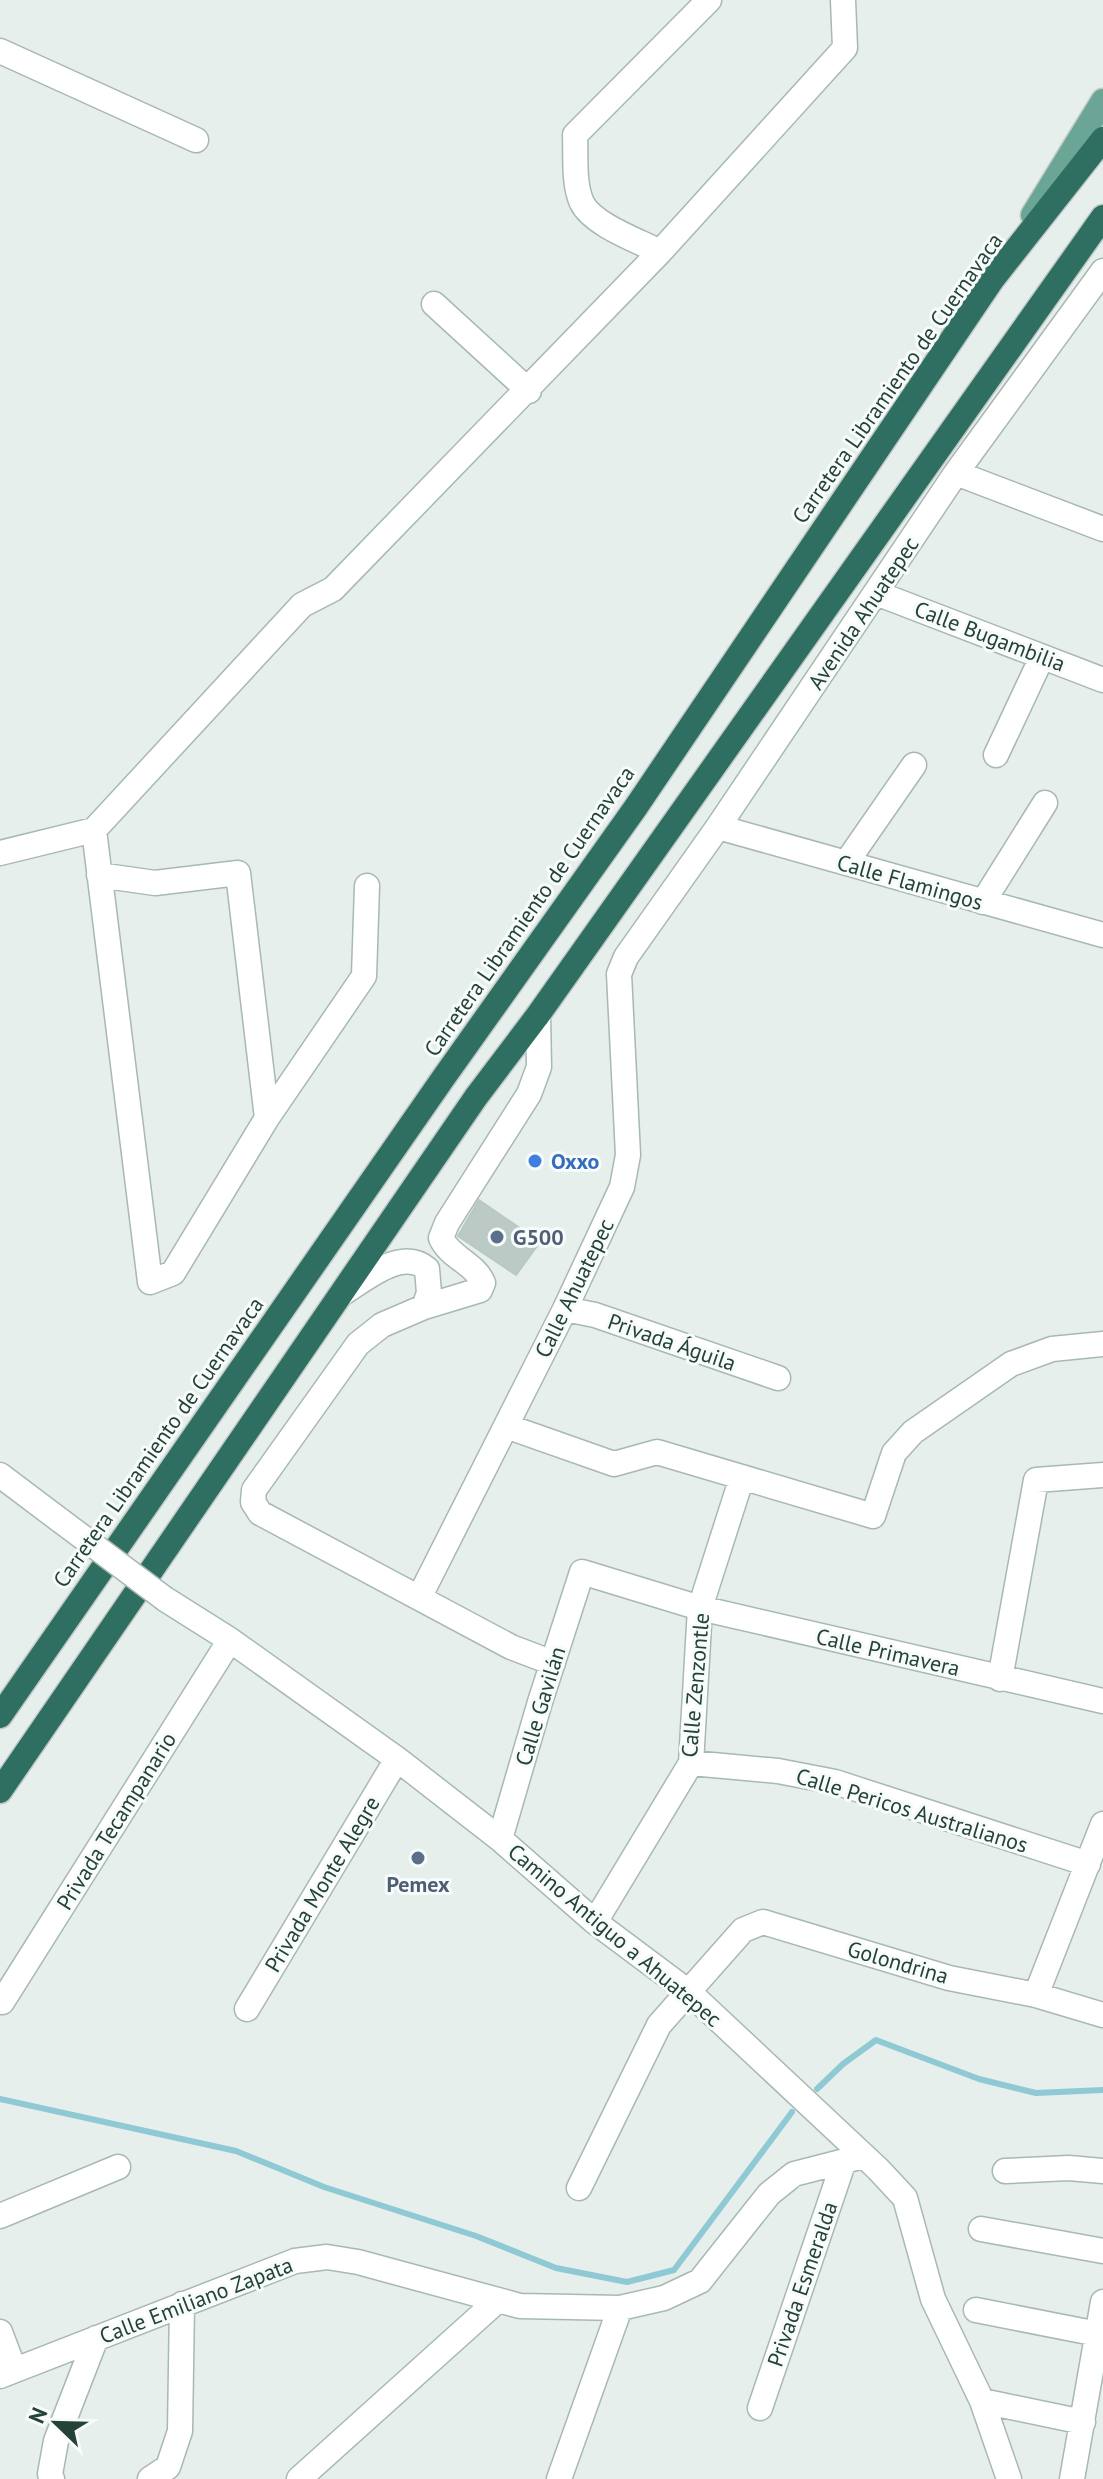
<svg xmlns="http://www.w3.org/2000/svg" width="1103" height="2479" font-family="'PT Sans',sans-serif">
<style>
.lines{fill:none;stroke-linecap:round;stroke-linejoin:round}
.stream{stroke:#8ec9d4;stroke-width:6}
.building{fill:#bbcac4;stroke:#b8c9c2;stroke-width:2}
.minor-casing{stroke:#a8b8b2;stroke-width:27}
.major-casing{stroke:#c2cac8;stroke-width:27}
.highway-casing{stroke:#c2cac8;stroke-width:27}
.minor{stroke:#fff;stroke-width:24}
.major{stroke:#6aa596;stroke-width:24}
.highway{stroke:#2f6f62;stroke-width:24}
.minor-bridge-casing{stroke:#a8b8b2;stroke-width:27;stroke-linecap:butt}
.minor-bridge{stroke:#fff;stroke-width:24}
.shop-dot{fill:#3f7fe0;stroke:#f7fbf9;stroke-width:3}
.service-dot{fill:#5c6f8a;stroke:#f7fbf9;stroke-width:3}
.labels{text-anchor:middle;stroke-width:6;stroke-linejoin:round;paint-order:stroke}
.street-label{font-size:22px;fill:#24423a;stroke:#f7fbf9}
.shop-label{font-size:22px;font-weight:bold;fill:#366cbe;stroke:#f7fbf9;text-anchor:start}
.service-label{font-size:22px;font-weight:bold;fill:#4e5e75;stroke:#f7fbf9;text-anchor:start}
</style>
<rect width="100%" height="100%" fill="#e6efeb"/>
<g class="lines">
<path class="stream" d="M817 2089 843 2064 876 2040 979 2079 1036 2093 1103 2090
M0 2099 236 2151 324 2187 476 2236 556 2268 627 2282 674 2270 792 2112"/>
</g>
<path class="building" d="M479 1200 540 1242 516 1275 458 1236Z"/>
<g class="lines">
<g class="minor-casing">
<path id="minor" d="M0 51 196 140
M660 252C639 241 593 225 582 203 573 183 576 156 575 135L709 0
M434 304 529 391
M956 473 1103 529
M876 593 1103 680
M996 755 1042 657
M718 827 1103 935
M94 830 150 1282 173 1273 267 1118 364 976 367 886
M0 853 94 830 302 605 333 589 660 252 845 48 843 0
M846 863 914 765
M99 875 155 883 238 873 267 1118
M983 902 1045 803
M538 1015 539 1067 529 1094 447 1223 441 1238C450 1258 475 1263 483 1283L480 1290 424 1307 382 1325 358 1344 254 1490 253 1502 260 1513 511 1647 553 1663
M343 1293C366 1279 402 1247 427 1269L429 1293 424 1307
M565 1309 595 1315 778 1378
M506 1426 614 1464 657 1452 873 1516 894 1453 913 1432 1011 1364 1052 1349 1103 1344
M0 1475 61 1521
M420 1596 565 1309 622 1187 628 1155 619 974 626 957 718 827 956 473 1103 271
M165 1599 230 1640 397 1759 500 1839 595 1922 690 1993 878 2169 905 2198 933 2299 982 2401 1009 2479
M1000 1679 1036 1480 1103 1475
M691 1763 778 1771 835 1782 1088 1864
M500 1839 540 1702 582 1572 700 1608 1103 1701
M595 1922 691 1763 700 1608 742 1477
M1036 1995 1103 1824
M2 2002 230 1640
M247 2009 397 1759
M1005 2171 1069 2168 1103 2171
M579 2188 659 2025 743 1930 763 1922 949 1978 1036 1995 1103 2015
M0 2216 118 2167
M981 2229 1103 2251
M976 2310 1103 2335
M0 2332 14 2369
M0 2376 295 2261 327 2257 358 2262 520 2306 620 2308 664 2298 700 2281 769 2194 794 2174 864 2156
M982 2401 1083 2422
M760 2408 844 2161
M52 2479 50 2474 56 2441 96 2338
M150 2479 168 2467 180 2431 182 2304
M299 2479 498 2300
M559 2479 620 2308
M1072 2479 1103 2302"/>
</g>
<g class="major-casing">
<path id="major" d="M1033 215 1103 101"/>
</g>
<g class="highway-casing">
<path id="highway" d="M0 1716 444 1077 636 807 992 280 1103 139
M0 1791 476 1097 538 1015 1103 217"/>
</g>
<use href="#minor" class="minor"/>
<use href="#major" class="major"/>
<use href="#highway" class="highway"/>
<g class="minor-bridge-casing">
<path id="minor-bridge" d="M61 1521 165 1599"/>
</g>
<use href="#minor-bridge" class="minor-bridge"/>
</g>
<circle class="shop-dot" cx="535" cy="1161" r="8"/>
<g class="service-dot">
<circle cx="497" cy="1237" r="8"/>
<circle cx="418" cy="1858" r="8"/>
</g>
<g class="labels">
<g class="street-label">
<text transform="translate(897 378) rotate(-55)" y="8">Carretera Libramiento de Cuernavaca</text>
<text transform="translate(863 613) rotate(-56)" y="8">Avenida Ahuatepec</text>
<text transform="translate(990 636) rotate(21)" y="8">Calle Bugambilia</text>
<text transform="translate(910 882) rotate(16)" y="8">Calle Flamingos</text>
<text transform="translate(529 911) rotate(-55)" y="8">Carretera Libramiento de Cuernavaca</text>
<text transform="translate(574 1288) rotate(-64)" y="8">Calle Ahuatepec</text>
<text transform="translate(672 1342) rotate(19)" y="8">Privada Águila</text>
<text transform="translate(158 1442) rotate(-55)" y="8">Carretera Libramiento de Cuernavaca</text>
<text transform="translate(888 1652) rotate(13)" y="8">Calle Primavera</text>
<text transform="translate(695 1685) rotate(-85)" y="8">Calle Zenzontle</text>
<text transform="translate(540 1706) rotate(-73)" y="8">Calle Gavilán</text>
<text transform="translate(912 1810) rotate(17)" y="8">Calle Pericos Australianos</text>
<text transform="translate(116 1821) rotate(-58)" y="8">Privada Tecampanario</text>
<text transform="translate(322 1884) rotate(-59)" y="8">Privada Monte Alegre</text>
<text transform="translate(615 1935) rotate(40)" y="8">Camino Antiguo a Ahuatepec</text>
<text transform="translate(898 1962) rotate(16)" y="8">Golondrina</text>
<text transform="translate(802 2284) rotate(-71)" y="8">Privada Esmeralda</text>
<text transform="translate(196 2300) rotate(-21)" y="8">Calle Emiliano Zapata</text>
</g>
<g class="shop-label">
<text x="551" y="1169">Oxxo</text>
</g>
<g class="service-label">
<text x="513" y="1245">G500</text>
<text x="418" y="1892" text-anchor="middle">Pemex</text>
</g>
</g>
<g transform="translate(56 2423) rotate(293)" stroke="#f7fbf9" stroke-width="6" paint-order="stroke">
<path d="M0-6L14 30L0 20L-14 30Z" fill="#24423a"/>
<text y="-12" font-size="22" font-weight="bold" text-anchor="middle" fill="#24423a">N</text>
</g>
</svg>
